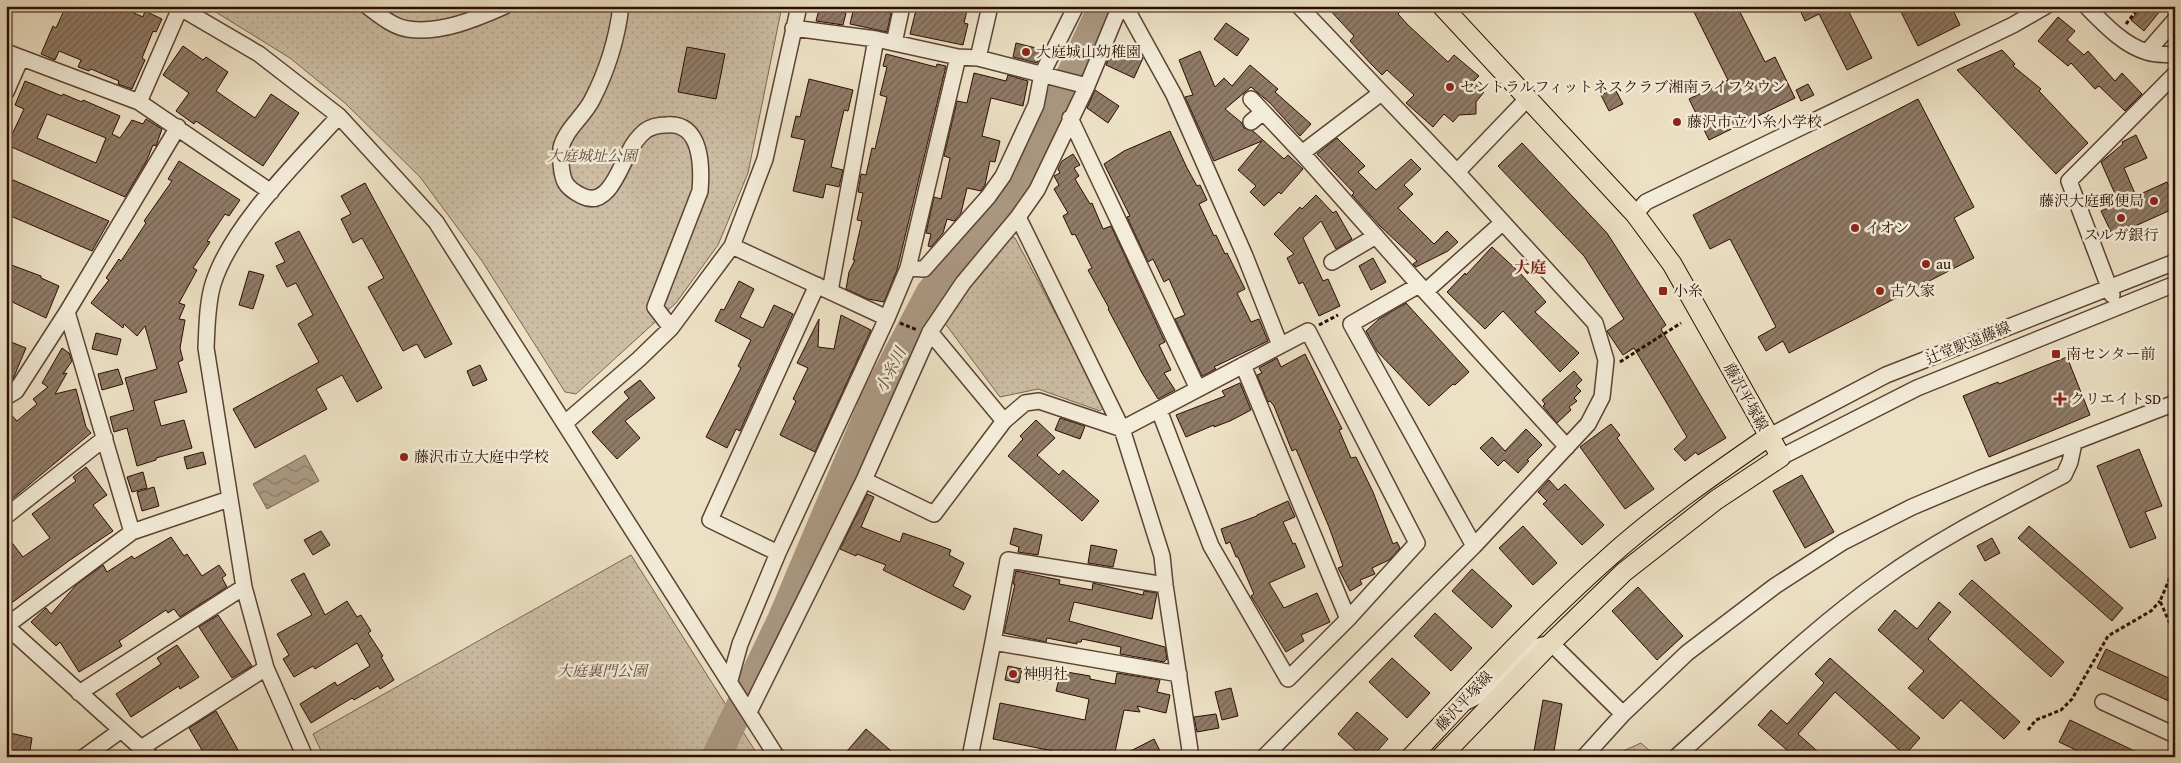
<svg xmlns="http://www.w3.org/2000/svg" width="2181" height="763" font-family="'Gentium Book Plus','Noto Serif JP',serif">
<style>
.grass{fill:url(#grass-dots);stroke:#7c6553}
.forest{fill:url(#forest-crowns);stroke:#7c6553}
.water{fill:url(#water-waves);stroke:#78614f}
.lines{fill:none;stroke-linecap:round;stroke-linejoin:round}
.river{stroke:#ab9983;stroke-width:29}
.building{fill:url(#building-hatch);stroke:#2b0d02;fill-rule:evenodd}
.minor-casing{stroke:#5c4233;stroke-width:18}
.major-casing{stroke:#2b0d02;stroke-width:21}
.path{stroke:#2b0d02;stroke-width:3;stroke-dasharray:4 2.5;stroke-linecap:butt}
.minor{stroke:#f3ecd9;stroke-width:15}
.major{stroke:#ede1c5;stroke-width:19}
.poi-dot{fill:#8f2418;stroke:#f3ecd9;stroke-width:2}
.labels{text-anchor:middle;stroke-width:5;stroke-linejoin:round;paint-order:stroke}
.poi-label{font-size:15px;fill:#2b0d02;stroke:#f3ecd9;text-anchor:start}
.park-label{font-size:15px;font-style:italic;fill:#634b3b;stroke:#f3ecd9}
.street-label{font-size:15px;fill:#2b0d02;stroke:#f3ecd9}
.neighbourhood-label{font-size:16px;font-weight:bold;fill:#7a1f14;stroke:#f3ecd9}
.water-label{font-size:16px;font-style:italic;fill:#654c3c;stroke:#f3ecd9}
</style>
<defs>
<pattern id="grass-dots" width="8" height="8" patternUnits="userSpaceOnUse" patternTransform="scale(1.25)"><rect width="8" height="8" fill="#ccbda4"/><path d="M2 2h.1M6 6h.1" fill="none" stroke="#afa18c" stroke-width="1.8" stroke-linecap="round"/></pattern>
<pattern id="forest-crowns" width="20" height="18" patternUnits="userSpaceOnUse" patternTransform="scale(1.25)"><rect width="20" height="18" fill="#ccbda4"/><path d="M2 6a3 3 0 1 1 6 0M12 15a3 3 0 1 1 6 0" fill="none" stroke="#afa18c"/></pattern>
<pattern id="water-waves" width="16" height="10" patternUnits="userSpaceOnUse" patternTransform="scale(1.25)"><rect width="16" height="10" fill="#ab9983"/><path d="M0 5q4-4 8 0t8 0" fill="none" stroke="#8b7b69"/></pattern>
<pattern id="building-hatch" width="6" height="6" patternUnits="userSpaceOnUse" patternTransform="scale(1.25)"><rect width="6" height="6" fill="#907b67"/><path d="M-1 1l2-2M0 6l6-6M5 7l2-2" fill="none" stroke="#766353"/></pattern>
</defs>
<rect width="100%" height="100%" fill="#ede1c5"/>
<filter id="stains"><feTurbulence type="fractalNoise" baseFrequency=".004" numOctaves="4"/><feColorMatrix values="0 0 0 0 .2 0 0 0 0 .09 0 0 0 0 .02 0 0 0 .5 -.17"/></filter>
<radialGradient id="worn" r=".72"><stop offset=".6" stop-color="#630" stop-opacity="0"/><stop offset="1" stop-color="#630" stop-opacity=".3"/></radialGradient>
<path class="grass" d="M206 6H782L748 173 718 245 676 303 576 394 565 392 482 261 420 177 345 103 290 58Z
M1008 235 1015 238 1105 406 1100 411 1038 389 1000 397 944 322 945 314Z
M631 555 759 757H324L313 734Z"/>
<path class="forest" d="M1641 743 1657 757H1611L1612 756Z"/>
<path class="water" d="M305 455 319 481 267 509 253 484Z"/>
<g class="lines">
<path class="river" d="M716 757 782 619 877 394 910 331 930 293 962 252 1015 190 1026 170 1103 6"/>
</g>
<path class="building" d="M66 6H118L143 17 145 11 162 19 156 32 153 31 142 58 145 60 132 89 118 84 119 81 91 69 89 71 78 67 81 60 59 51 55 60 41 54 53 26 56 28Z
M820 6 846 13 843 25 816 21Z
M917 6H968L964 23 968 24 963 45 910 34Z
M1326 6H1406L1398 14 1408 25 1448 62 1454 55 1479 76 1473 82 1484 92 1476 102V114L1459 115 1453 122 1444 114 1433 127 1406 103 1414 95 1387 70 1382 75 1371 64 1350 41 1354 36Z
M1691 6H1737L1765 62 1775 57 1795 98 1709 140 1689 99 1728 80Z
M1798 6H1846L1872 58 1847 70 1819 14 1805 21Z
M1898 6H1951L1960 25 1918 46Z
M2142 6H2164L2144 31 2131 20Z
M854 7 878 12 879 10 891 13 887 32 850 24Z
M2058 17 2075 31 2067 40 2084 55 2088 51 2115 81 2122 73 2142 94 2125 111 2099 86 2095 89 2071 63 2068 66 2038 41Z
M1226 23 1249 39 1237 56 1214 39Z
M1016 43 1040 49 1037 63 1013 57Z
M1114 45 1143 58 1134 78 1106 65Z
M183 46 203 60 206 57 228 72 216 91 255 118 271 94 299 113 263 166 196 121 194 124 176 111 189 93 163 75Z
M687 47 725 54 716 99 678 92Z
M2002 50 2015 64 2013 66 2041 89 2039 91 2088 143 2056 174 1957 70Z
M1200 51 1215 87 1224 78 1232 86 1250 65 1278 89 1275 92 1311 124 1300 136 1270 103 1251 87 1225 109 1242 123 1244 128 1253 131 1284 159 1288 155 1303 169 1281 194 1279 192 1264 206 1250 192 1256 186 1238 170 1262 141 1214 161 1185 97 1193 95 1179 60Z
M886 54 936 67 937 64 946 66 897 270 884 302 868 299 846 289 849 272 855 260H853L862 221 857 220 863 193 858 192 861 174 866 175 872 148 875 149 887 97 880 95 887 67 883 66Z
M974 73 1006 81 1008 75 1028 81 1023 106 991 98 982 136 1000 141 995 162 990 161 985 185 981 191 967 188 961 213 954 221 947 219 943 233 931 247 928 246 931 234 926 233 934 197 941 199 950 158 944 156 957 101 967 103Z
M809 79 853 90 848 111 844 110 831 167 843 170 839 187 826 184 823 198 793 191 805 140 791 137 796 116 800 117Z
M25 81 62 96 63 94 82 102 83 100 120 116 112 134 120 138 132 120 143 124 146 119 162 129 156 146 153 145 146 162 125 197 7 145 24 109 15 105ZM47 114 106 138 96 163 37 138Z
M1808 84 1814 95 1801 101 1796 90Z
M1615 89 1623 104 1609 111 1601 95Z
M1095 90 1119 106 1108 123 1087 108Z
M1918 99 1974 207 1954 218 1974 258 1789 353 1783 341 1766 351 1758 337 1776 327 1730 239 1710 249 1693 215Z
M1170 131 1187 168 1197 186 1200 185 1207 200 1199 204 1214 236 1216 235 1225 254 1227 253 1245 289 1237 293 1251 322 1259 319 1268 341 1214 367 1216 369 1202 376 1175 319 1185 315 1180 304 1169 279 1164 282 1153 259 1148 262 1127 217 1130 216 1104 164 1124 151Z
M2136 135 2147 158 2124 168 2136 196 2167 182 2175 199V208L2113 236 2101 211 2119 203 2101 162 2123 144 2122 142Z
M1337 138 1365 166 1358 172 1376 190 1411 159 1421 169 1404 185 1413 194 1398 208 1434 244 1447 231 1458 242 1448 251 1416 267 1413 264 1417 261 1380 226 1352 195 1354 193 1317 154Z
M1522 143 1607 233 1666 325 1661 329 1726 438 1698 455 1696 452 1685 461 1674 449 1687 437 1634 348 1623 355 1608 333 1607 331 1624 319 1584 256 1498 166Z
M1073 154 1080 165 1074 168 1079 176 1075 179 1090 204 1092 203 1103 229 1111 226 1165 342 1159 345 1171 370 1164 373 1175 390 1158 399 1142 373 1108 309 1109 308 1088 270 1092 268 1075 234 1072 235 1063 216 1068 213 1054 189 1059 185 1054 176 1060 173 1058 169 1062 161Z
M179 161 240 200 229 216 225 214 207 241 210 242 193 268 197 270 179 303 185 305 179 319 185 320 180 348 183 360 178 362 187 392 154 401 161 426 184 420 192 448 156 458V460L137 466 127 428 114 432 110 417 134 410 125 378 157 369 145 326 137 336 124 324 123 328 91 303 109 280 106 278 119 259 121 261 146 223 144 221 172 181 168 179Z
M6 177 109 221 92 251 6 214Z
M365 183 452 344 425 358 417 344 403 351 368 287 384 278 362 238 353 243 341 219 351 214 341 196Z
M1316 195 1333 213 1336 211 1352 239 1336 249 1321 221 1303 238 1323 281 1328 279 1340 306 1319 316 1303 282 1299 284 1287 258 1294 254 1274 234 1300 207 1302 209Z
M299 231 382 388 357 402 342 375 316 389 327 409 255 448 233 409 319 362 298 324 313 315 296 283 287 287 276 266 285 262 275 243Z
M1492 247 1520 273 1546 302 1535 312 1579 353 1560 372 1503 311 1485 329 1447 292 1465 273 1466 275Z
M1373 258 1386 282 1371 290 1359 266Z
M6 263 41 276V278L59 286 46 318 6 299Z
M249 271 264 275 253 309 239 305Z
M739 281 754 289 740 317 763 328 774 305 793 314 740 431 736 429 727 448 706 437 741 368 738 366 751 340 715 321 721 309 724 310Z
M1406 303 1469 372 1455 385 1453 384 1429 406 1377 351 1366 331 1379 319Z
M841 315 871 330 815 452 780 435 796 401 793 399 808 368 797 363 819 319 818 347 834 349Z
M96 333 121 339 117 355 92 349Z
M6 340 26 348 13 379 6 386Z
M62 348 69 353 72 361 63 374 67 373 55 394 76 389 86 427 91 433 6 504V409L17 421 37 404 33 399 48 387 42 383Z
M1305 354 1342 429 1339 430 1351 458 1356 457 1373 492 1393 544 1397 542 1400 548 1389 560 1372 568 1375 574 1360 580 1362 584 1350 591 1338 568 1343 566 1329 527 1296 449 1292 451 1274 406 1270 401 1268 402 1257 375 1262 373 1259 368 1277 358 1281 367Z
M2067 357 2090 415 1989 457 1963 396 1998 382 1999 384Z
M480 365 487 380 473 386 467 371Z
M118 369 123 384 102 390 98 374Z
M1574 371 1582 380 1576 386 1581 391 1574 398 1577 401 1569 407 1571 410 1557 423 1543 406 1545 404 1542 400Z
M640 380 655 398 625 421 640 438 617 459 592 432 629 398 624 392Z
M1240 383 1251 410 1230 421 1214 427V425L1186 437 1176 415 1225 396 1222 391Z
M1060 418 1085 426 1080 439 1055 430Z
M1036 420 1055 438 1037 455 1059 475 1063 470 1099 501 1082 521 1008 456 1023 439 1020 436Z
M1611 424 1620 435 1617 438 1654 489 1625 509 1580 447Z
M1526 429 1542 445 1527 460 1529 461 1518 473 1504 460 1498 466 1480 448 1492 437 1505 451Z
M2139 449 2162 506 2145 512 2156 538 2130 548 2097 466Z
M203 452 206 464 187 469 184 457Z
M86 467 107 495 93 505 113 531 70 560 6 607V535L23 557 50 538 32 514 76 481 73 477Z
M143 472 147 488 132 492 127 477Z
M1802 475 1834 532 1805 548 1773 491Z
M1549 480 1558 490 1565 484 1604 525 1582 545 1543 504 1547 501 1538 492Z
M154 487 159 506 142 511 137 492Z
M867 494 874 497 861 527 900 542 903 533 938 545 951 550 949 555 964 563 953 586 971 596 964 610 883 570 886 565 857 554 856 556 840 549Z
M1288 501 1295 517 1283 522 1293 544 1295 543 1305 567 1269 583 1284 608 1317 593 1330 622 1301 635 1304 641 1286 652 1251 596 1254 594 1238 557H1236L1230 542 1226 544 1221 529 1257 516V515Z
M1523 526 1557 563 1533 585 1499 548Z
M2029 526 2123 608 2112 621 2018 538Z
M1014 528 1042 535 1038 555 1018 552 1019 547 1010 544Z
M321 531 330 545 313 555 304 540Z
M171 537 184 556 187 554 202 576 219 565 226 575 222 578 227 587 180 617 174 609 168 613 166 610 119 641 122 646 79 672 60 642 56 646 31 622 46 608 51 614 76 585 103 565 107 572 132 556 134 559Z
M1992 538 2000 553 1985 561 1977 546Z
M1091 545 1117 550 1113 567 1088 563Z
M1472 569 1512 606 1492 628 1452 591Z
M1016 571 1060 580 1059 584 1092 590 1093 583 1143 595 1144 591 1157 593 1152 619 1074 602 1069 621 1165 647 1167 659 1164 662 1120 654 1121 647 1082 639 1081 642H1077V644L1047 638 1046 642 1004 633 1015 584H1013Z
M304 573 325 615 347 601 357 617 361 615 371 631 368 633 383 656 381 657 394 680 380 689 378 686 354 700 352 698 311 723 300 704 335 682 337 686 370 666 357 643 315 669 313 666 294 677 283 659 289 655 277 634 312 615 291 580Z
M1972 580 2064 662 2051 677 1959 594Z
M1638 587 1683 636 1657 660 1612 611Z
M1939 602 1951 612 1928 639 2020 722 2004 739 1961 700 1943 719 1908 688 1924 671 1878 630 1895 610 1917 629Z
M1435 613 1472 648 1451 671 1414 636Z
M218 615 252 666 232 678 199 627Z
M177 645 199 677 180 689 179 686 131 717 116 694 161 664 157 658Z
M2106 649 2175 681V704L2097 668Z
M1392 658 1430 693 1407 718 1369 682Z
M1830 658 1920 738 1905 755 1835 692 1798 734 1824 757H1795L1758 725 1771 710 1787 724 1824 683 1815 674Z
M1008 666 1022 669 1019 683 1005 680Z
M1061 671 1090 676V679L1115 684 1117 673 1160 680 1157 692 1170 695 1166 713 1137 706 1140 712 1124 710 1114 757H1083L993 739 1000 703 1085 720 1089 699 1056 691Z
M1231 688 1238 716 1222 720 1215 692Z
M1543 700 1562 704 1553 757H1533Z
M216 711 242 757H206L189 728Z
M1357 712 1388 739 1372 757H1363L1338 734Z
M1216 714 1219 728 1197 732 1194 717Z
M2070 720 2147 757H2091L2059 742Z
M866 729 898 757H842Z
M6 732 32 738 29 757H6Z
M1154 739 1163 757H1119Z"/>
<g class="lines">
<g class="minor-casing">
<path id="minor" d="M177 6 259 54 339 116 436 222 777 757
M367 6C379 15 393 27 408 29 440 34 476 19 505 6
M621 6C617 39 607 71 592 100 584 116 565 130 561 148 560 156 561 174 565 182 568 188 576 193 582 196 608 209 620 167 629 152 633 144 638 137 645 131 652 126 658 125 666 125 702 121 702 167 700 191L655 307 671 328
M1125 6 1174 95 1245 256 1280 345
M2086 6C2103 23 2123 45 2147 52 2155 55 2166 54 2175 55
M793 28 876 39 958 57 978 58 1087 86
M894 43 902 6
M6 52 139 102 271 192
M2147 52 2175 20
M978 58 990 6
M6 92 21 58
M1381 93 1302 153 1412 277 1567 447
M1251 99 1302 153
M139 102 180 8
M1070 118 1198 389
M1251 122 1263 112
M1457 172 1528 98
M1635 214 1646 202 2013 25 2046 6
M1018 217 1122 429 1162 556 1165 585 1191 757
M732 246 887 318
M1332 262 1376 236
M908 268 958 57
M817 285 710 520 778 553 887 318 908 268 924 269 988 197 1003 176 1036 105 1042 74 1076 6
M1419 285 1351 324 1474 546
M830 291 876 39
M1426 291 1502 223
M2112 295 2069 181 2175 74
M67 312 132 532
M930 332 1004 421
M1243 365 1348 619
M6 397 16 391 67 312 178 127
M565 423 639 359 671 328 732 246 765 159 799 6
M1768 437 1886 375 2175 262
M1781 457 1917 388 2175 284
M864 480 934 514 1004 421 1025 403 1039 401 1122 429 1308 331 1417 543 1348 619 1288 679 1211 546 1159 410
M6 516 105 438
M1165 585 1008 560 993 642 1179 674
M6 626 132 532 229 499
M6 626 151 757
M730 680 740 644 778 553
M79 693 244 587
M1466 702 1484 693 1527 649 1551 643 1623 714
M2103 702 2175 735
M749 712 864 480 930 332 963 283 1018 217 1037 190 1087 86 1120 6
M141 748 266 668
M84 757 120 731
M305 757 266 668 244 587 206 348C207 327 207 304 213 284 231 226 298 161 339 116
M970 757 993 642
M1264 757 1474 546 1588 424 1602 397 1606 360 1595 323 1457 172 1299 6
M1584 757 1623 714 1687 653 1775 586 1843 542 1912 507 1981 478 2175 403
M1676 757C1744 697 1809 631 1883 579 1939 538 2003 507 2064 475L2070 462 2074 443
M2173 757 2175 755"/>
</g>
<g class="major-casing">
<path id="major" d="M1411 757C1475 689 1538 620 1608 558 1658 513 1713 475 1768 437
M1441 757 1551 643 1624 572 1716 500 1781 457 1672 264 1635 214 1442 6"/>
</g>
<path class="path" d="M2126 24 2140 6
M900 323 917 330
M1319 325 1338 315
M1620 362 1681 323
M2175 566 2160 601 2175 635
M1025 677 1048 680 1050 667
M2028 730 2036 720 2061 710 2072 699 2108 636 2151 611 2160 601"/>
<use href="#minor" class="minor"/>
<use href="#major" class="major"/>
</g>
<g class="poi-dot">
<circle cx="1026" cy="52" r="5"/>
<circle cx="1450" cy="87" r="5"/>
<circle cx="1677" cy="122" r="5"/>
<circle cx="2154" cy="201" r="5"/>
<circle cx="2121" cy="218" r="5"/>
<circle cx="1855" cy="228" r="5"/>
<circle cx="1926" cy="264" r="5"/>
<rect x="1658" y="286" width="10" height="10" rx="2.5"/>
<circle cx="1880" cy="291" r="5"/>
<rect x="2051" y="349" width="10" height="10" rx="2.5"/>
<path d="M2057.5 391.5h5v5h5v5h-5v5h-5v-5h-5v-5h5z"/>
<circle cx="404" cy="457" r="5"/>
<circle cx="1013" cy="674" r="5"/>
</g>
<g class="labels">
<g class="poi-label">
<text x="1036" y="57">大庭城山幼稚園</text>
<text x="1460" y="92">セントラルフィットネスクラブ湘南ライフタウン</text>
<text x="1687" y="127">藤沢市立小糸小学校</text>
<text x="2144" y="206" text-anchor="end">藤沢大庭郵便局</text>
<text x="1865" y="233">イオン</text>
<text x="2121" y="240" text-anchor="middle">スルガ銀行</text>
<text x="1936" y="269">au</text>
<text x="1673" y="296">小糸</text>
<text x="1890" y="296">古久家</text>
<text x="2066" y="359">南センター前</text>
<text x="2070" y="404">クリエイトSD</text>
<text x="414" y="462">藤沢市立大庭中学校</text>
<text x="1023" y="679">神明社</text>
</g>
<g class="park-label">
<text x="592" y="161">大庭城址公園</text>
<text x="602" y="676">大庭裏門公園</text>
</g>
<g class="street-label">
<text transform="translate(1968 343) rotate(-22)" y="5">辻堂駅遠藤線</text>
<text transform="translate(1746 397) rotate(61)" y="5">藤沢平塚線</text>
<text transform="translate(1464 701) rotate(-47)" y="5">藤沢平塚線</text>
</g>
<g class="neighbourhood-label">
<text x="1530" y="273">大庭</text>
</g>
<g class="water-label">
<text transform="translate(890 370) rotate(-63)" y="6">小糸川</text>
</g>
</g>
<rect width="2181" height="763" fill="none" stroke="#ede1c5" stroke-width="25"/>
<rect x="8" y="8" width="2166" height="748" fill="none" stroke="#2b0d02" stroke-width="2.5"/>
<rect x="12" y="12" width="2156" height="738" fill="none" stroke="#2b0d02"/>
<rect width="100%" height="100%" filter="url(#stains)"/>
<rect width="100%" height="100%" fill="url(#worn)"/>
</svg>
